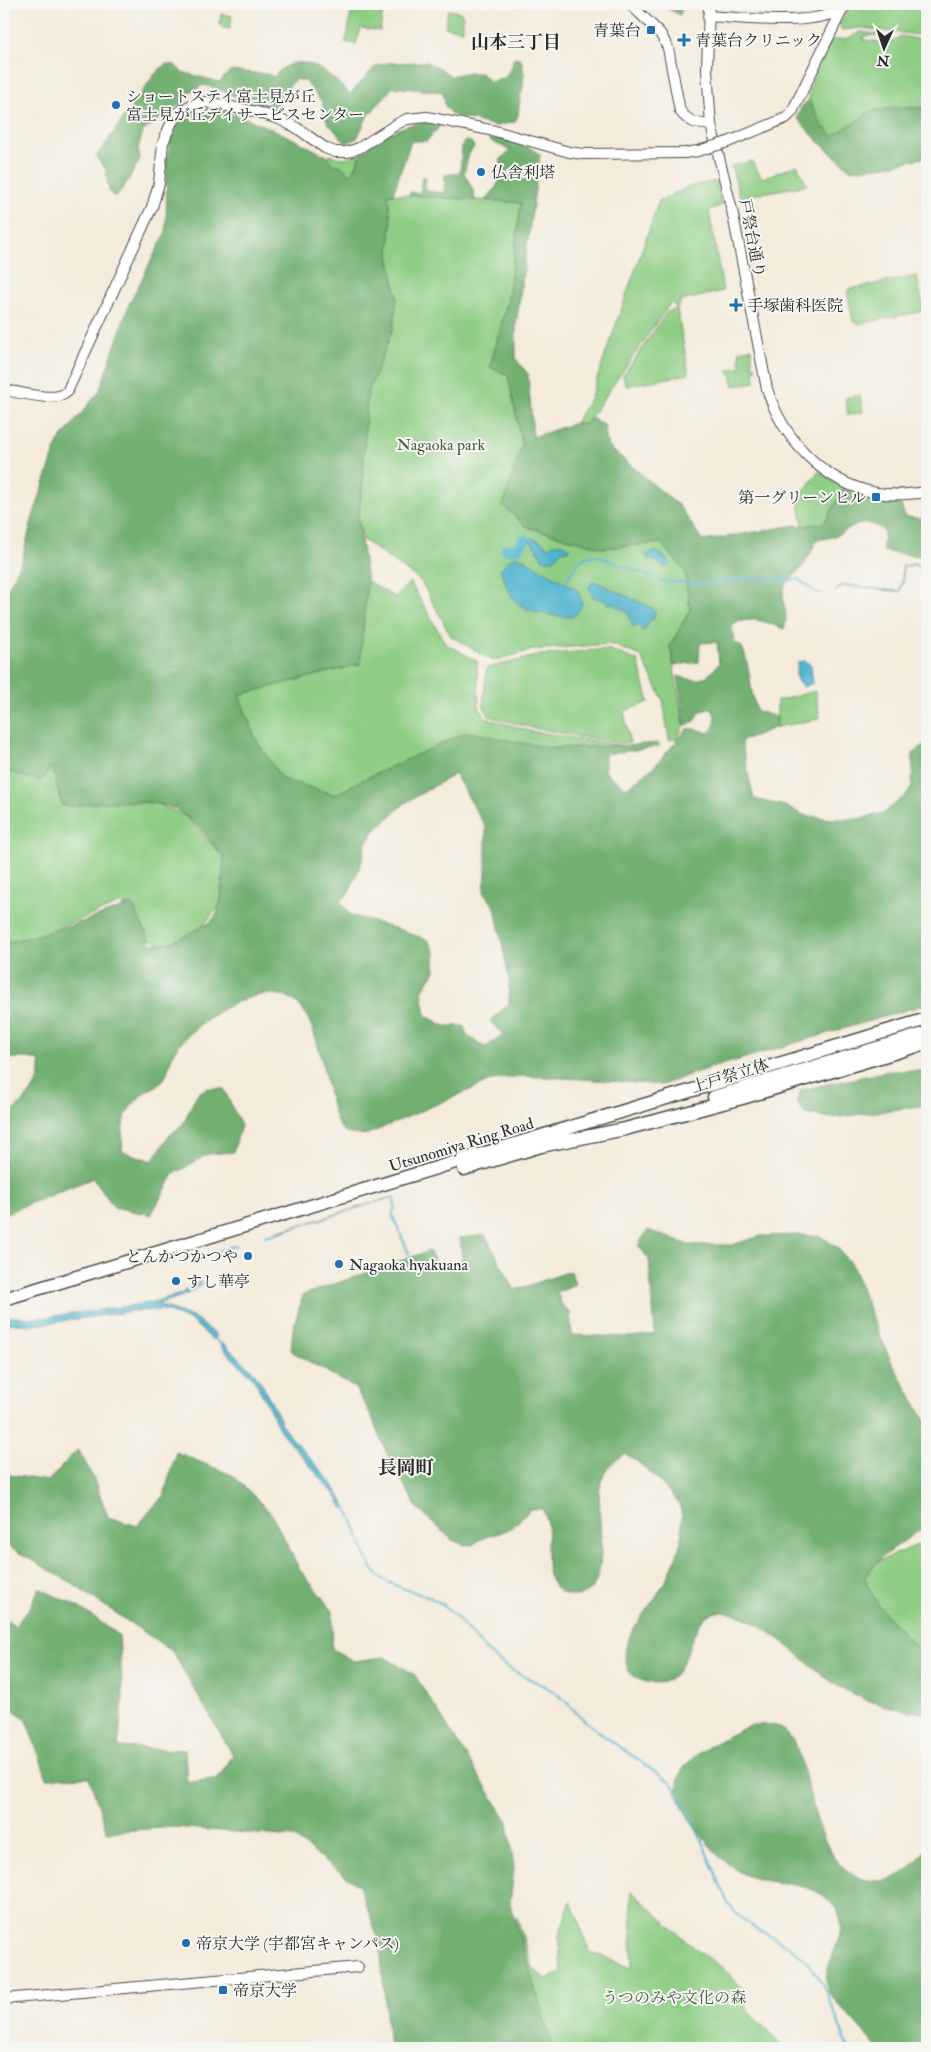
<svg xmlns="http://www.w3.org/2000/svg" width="931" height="2052" font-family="'IM FELL Double Pica','Noto Serif JP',serif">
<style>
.green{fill:#8ecd84;stroke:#5c7c58}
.forest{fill:#72b072;stroke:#4e6e4e;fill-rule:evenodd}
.water{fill:#50b3cf;stroke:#3e6f7d}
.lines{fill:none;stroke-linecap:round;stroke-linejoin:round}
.stream{stroke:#50b3cf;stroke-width:2}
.river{stroke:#50b3cf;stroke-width:11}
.secondary-casing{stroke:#494845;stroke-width:12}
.highway-casing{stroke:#494845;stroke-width:15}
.secondary{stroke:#fff;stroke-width:10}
.highway{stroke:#fff;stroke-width:12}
.secondary-bridge-casing{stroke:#494845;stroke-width:12;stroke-linecap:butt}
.secondary-bridge{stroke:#fff;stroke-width:10}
.poi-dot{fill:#1f6fb2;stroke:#f6f6f2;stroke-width:2}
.labels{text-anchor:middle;stroke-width:4;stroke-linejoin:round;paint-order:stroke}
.poi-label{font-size:16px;fill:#2b2b2b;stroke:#f6f6f2;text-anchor:start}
.street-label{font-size:16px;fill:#2b2b2b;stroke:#f6f6f2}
.park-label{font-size:16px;fill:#495c46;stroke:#f6f6f2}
.neighbourhood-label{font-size:18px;font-weight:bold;fill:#2b2b2b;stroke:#f6f6f2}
.quarter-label{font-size:19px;font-weight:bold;fill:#2b2b2b;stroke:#f6f6f2}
</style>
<rect width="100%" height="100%" fill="#f6f6f2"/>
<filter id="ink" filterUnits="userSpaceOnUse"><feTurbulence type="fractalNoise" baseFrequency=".02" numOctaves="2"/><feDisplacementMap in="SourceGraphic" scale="10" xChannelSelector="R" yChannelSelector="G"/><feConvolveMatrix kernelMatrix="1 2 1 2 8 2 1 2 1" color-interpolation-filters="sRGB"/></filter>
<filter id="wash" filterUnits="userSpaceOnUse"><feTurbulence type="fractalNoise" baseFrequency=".0096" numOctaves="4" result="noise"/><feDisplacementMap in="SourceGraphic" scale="20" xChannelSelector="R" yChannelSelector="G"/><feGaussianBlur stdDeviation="1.12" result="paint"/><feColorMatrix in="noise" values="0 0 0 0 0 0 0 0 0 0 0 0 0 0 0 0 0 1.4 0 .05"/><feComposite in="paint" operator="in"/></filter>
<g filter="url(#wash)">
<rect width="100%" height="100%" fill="#f4ebdb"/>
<path class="green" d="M352 4H384L380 31 361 28 356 44 345 42 348 33Z
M743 4H826L793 11 743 9Z
M864 4H927V36L861 28 842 30 839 24 849 7 850 9Z
M448 10 460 12 463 16V30L445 27Z
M221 14 232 16 230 29 223 28 220 25Z
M861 32 884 35 863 36 864 40 890 43 901 36 927 41V108L899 107 872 111 833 136C825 128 809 111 809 100 808 82 824 55 831 40L846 39Z
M359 153 357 165 349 175 332 165 328 157 331 155C341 160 349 158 359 153Z
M752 161 762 178 797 165 807 185 740 197 731 166Z
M715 181 723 205 709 210 723 291 681 301 677 309 689 374 626 386 623 376 667 312 677 309 671 302 586 424 575 423 590 399 659 201 688 187Z
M388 194 521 203 508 299 490 367 508 375 522 445 506 508 527 527 603 548 661 543 685 571 690 610 670 646 684 725 677 739 669 740 663 700 641 656 610 644 533 650 493 661 451 636 421 581 363 540 358 519 363 483 362 423 367 396 393 328 397 298 389 255 391 223Z
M917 276 924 311 858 324 853 321 847 291 850 289Z
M752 348V365H755L756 370H754L755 382 734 386 731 374H729L728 370 741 367 739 351Z
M860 395 863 412 848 415 845 398Z
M819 471 845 488 824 523 803 526 798 498Z
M367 581 395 597 410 582 446 644 477 661 479 707 486 718 530 731 624 746 549 748 467 732 358 782 335 795 282 779 256 740 239 695 360 664Z
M608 649 638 661 649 702 624 711 630 743H619L533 728 489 716 483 705 487 668 541 655Z
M815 691 820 717 818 719 777 727V701Z
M52 766 103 802 156 803 185 816 224 857 220 905 203 926 169 947 137 934 121 903 46 933 4 943V771Z
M927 1541V1682L832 1581Z
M631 1891 698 1951 724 1969 740 1986 748 2011 785 2048H497L478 1969 517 1917 532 1968 546 1979 561 1973 559 1935 571 1901 590 1952 632 1968Z"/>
<path class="forest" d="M658 4H683L680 15Z
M516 57 521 59 524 73 523 87 520 97 518 115 515 122 496 126 452 115 445 105 443 92 393 87 367 117 357 138 346 143 328 123 324 116 323 103 305 81 295 79 282 94 277 111 253 104 216 88 203 85 190 92 181 103 143 131 138 148 140 159 124 187 115 197 109 192 106 170 96 157 154 75 165 64 175 65 182 72 219 82 230 71 267 74 274 77C299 45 329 73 350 94L376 66 388 63 427 62 442 69 450 76 465 73H481L490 82 504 78 512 67 513 59Z
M809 100 821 125 833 136 871 111 899 107 927 108V157L886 166 851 170 821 144 797 118 802 106Z
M200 108C245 112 287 136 327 156L332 164 342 166 349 174C352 172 355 169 357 165 359 160 359 156 363 152 382 134 415 117 441 124 437 131 431 135 427 141H411L393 194H388L391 223 389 255 397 297 393 328 367 396 363 476 358 519 367 581 360 664 239 695 256 740 282 779 335 795 358 782 467 732 549 748 624 746 658 743 660 745 657 747 605 754V772L626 788 654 767 687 729H697L709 733C717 724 717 719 712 708L699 712C697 721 693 724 685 725L678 676C698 683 707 680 719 663L717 642 700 643 699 662 674 665 670 646 690 610 685 571 661 543 603 548 527 527 503 506 522 445 508 375 490 367 508 299 521 203 485 200C489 195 493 192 496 187 502 179 499 168 501 159L510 151C504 145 494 145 489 139L491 136 523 144 540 154 516 325V359L528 374 533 437 575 423 586 424 591 417 604 425 608 446 679 506 703 541 796 525 803 526 824 523 844 489 867 497 893 499 901 505 905 517 927 519V555L916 556 883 551 884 531C863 514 852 530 832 537 827 538 821 539 816 540 811 554 804 567 793 577 790 580 786 582 785 586 779 601 790 614 784 629 764 621 754 616 732 624L734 642 742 647C751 667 749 690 757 711L777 717V727L741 741 754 799 785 806 803 815 831 819H858L884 813 905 796 912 787 913 754 927 742V1004L694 1073 662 1085 582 1079 521 1076 493 1080 368 1134C358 1135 351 1136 343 1130 336 1125 334 1113 332 1106 324 1079 318 1016 293 1000 259 978 196 1021 176 1049 169 1059 169 1072 163 1081 159 1086 149 1089 144 1093 138 1098 127 1110 125 1117 121 1127 123 1141 122 1151L152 1161 170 1135 183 1124 197 1094 207 1088 224 1089 241 1126 233 1152 208 1154 174 1174 151 1215 114 1207 93 1178 4 1214V1120C19 1104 46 1086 39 1061L29 1058H4V944L70 926 132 904 151 943C164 946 173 942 184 936 193 931 208 926 214 918 225 902 222 875 224 857 211 842 193 818 175 809 158 800 123 800 103 802 89 803 76 807 62 806L52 767 41 781 18 775 4 769V666L6 668 4 663V597L22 560 32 520 58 442 99 392 130 302 166 232 167 156 171 139 177 126 188 112ZM455 774 486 828V875L484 890 485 894 495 907 509 979V1004L490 1021 495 1027 503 1034 486 1047 467 1036 464 1026H445L426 1016 422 991 435 971V952L428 940 401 930 350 915 340 901 349 893 362 861 366 843 374 831 405 803Z
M465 141 471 142 474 147 469 154 464 173 473 190 475 200 409 195 410 192 420 193 422 176 426 178 425 187 428 191 444 193 445 175 460 173 462 145Z
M889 1071H927V1105L833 1118 805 1114 797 1103 801 1090Z
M648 1230 689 1245H731L761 1236 800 1235 820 1236 837 1247 853 1267 873 1320 891 1361 927 1424V1525C905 1541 880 1554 865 1577 873 1608 906 1634 927 1658V1714C896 1709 865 1703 838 1686 803 1664 763 1614 722 1612 681 1610 697 1692 648 1682 641 1681 632 1677 629 1671 614 1642 647 1613 660 1590 671 1572 682 1549 682 1527 682 1519 682 1512 679 1505 675 1497 668 1491 662 1484 650 1472 640 1462 625 1454 613 1460 605 1469 601 1482 593 1510 618 1595 574 1596 565 1596 557 1591 553 1583 539 1561 555 1529 542 1509H531L510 1529 481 1539 473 1545 462 1544 452 1540 417 1508 387 1454 371 1415 355 1388 291 1351 293 1329 303 1295 429 1251 441 1271 462 1260 460 1238 485 1235 515 1290 571 1271 575 1285 557 1293 562 1305 570 1312 572 1335 630 1337 655 1334 649 1259 638 1245Z
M78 1449 94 1479 108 1517 137 1526 164 1495 176 1452 234 1476 271 1513 300 1570 333 1611 332 1649 354 1661 384 1657 414 1674 508 1822 514 1868 510 1904 553 2048H389L380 1943 359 1886 293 1837 174 1827 107 1832 89 1777 47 1778 26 1719 11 1708 4 1716V1619L15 1626 31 1606 39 1588 80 1608 119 1635 123 1697 118 1747 185 1750 187 1783 218 1778 233 1755 172 1651 65 1579 4 1544V1474L48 1481Z
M752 1725C764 1725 776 1723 785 1731 794 1738 797 1751 801 1761 814 1803 821 1878 876 1881 899 1882 916 1864 927 1847V2048H877L828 1992C819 1961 853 1936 836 1909 816 1877 773 1888 743 1874 726 1865 710 1847 699 1832 688 1818 673 1796 679 1777 687 1753 732 1734 752 1725Z"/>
<path class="water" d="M532 538 541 541 548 547C556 543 560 542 569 547V550L561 551C556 558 553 562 543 559L532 542 525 540Z
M657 551 671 564 669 566 664 567 657 561 647 559 646 555Z
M512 557H520L577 590C584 601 583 607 574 616 559 618 525 613 515 600 508 593 505 580 501 572V568Z
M914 564 927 567V569L913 565 903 567 904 579 900 592 846 586 841 587 835 592 840 586 846 585 899 591 902 580V566Z
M596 582 652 608 655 612 653 620 650 619 645 630 642 631 641 625 633 627 627 611 619 608 612 603 608 604 604 600 593 597 589 588 592 583Z
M805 661 811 665 813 683 803 687C793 680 796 672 798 662Z
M393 1197 277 1233 276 1232Z
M200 1281 203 1283 186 1295 158 1304 195 1318 217 1336 213 1340 190 1320 162 1310 134 1311 34 1325 4 1323V1316L40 1318 149 1303 180 1294Z
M223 1343 253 1371 262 1384 286 1431 332 1483 346 1507 343 1508 335 1495 281 1432 254 1379 220 1346Z"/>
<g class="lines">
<path class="stream" d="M660 581 709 584 738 579 761 578 786 581 798 579 817 593H822
M565 584C574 569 579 553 598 556L654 578
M392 1198 394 1197 395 1208 392 1214 409 1254
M265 1236 277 1233
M213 1253 236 1245
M214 1338 223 1346
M344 1504C359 1524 362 1563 381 1578 399 1591 424 1591 443 1605 464 1621 478 1647 500 1662 516 1675 536 1680 553 1691 567 1700 576 1714 589 1724 615 1745 643 1763 670 1782 691 1809 703 1846 717 1877 721 1886 724 1896 729 1905 747 1930 778 1936 800 1955 827 1978 834 2018 849 2048"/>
<path class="river" d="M506 549H516L525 540"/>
</g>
</g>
<g filter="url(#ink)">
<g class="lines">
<g class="secondary-casing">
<path id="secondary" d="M630 4 660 33 668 48 680 111C688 122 698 124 711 125
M709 4 707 70 711 125 732 210 767 389C783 439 823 483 877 493 894 496 911 494 927 492
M4 10 5 4
M708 16C743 18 816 28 845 7
M728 142 786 118 792 112 843 8
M4 390C19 392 56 403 67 392L152 207 159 183 163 143 169 128 177 113 191 105 206 102 257 112 279 119 297 128 325 148 335 152H348L359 148 397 124 407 119 427 117 495 131 569 152 583 154 685 153 698 151
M4 1999 358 1967"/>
</g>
<g class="highway-casing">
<path id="highway" d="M714 1097 927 1033
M464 1169 541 1146 625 1129 742 1098 927 1043
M4 1299 927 1019"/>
</g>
<use href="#secondary" class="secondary"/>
<use href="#highway" class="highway"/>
<g class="secondary-bridge-casing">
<path id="secondary-bridge" d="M698 151 728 142"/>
</g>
<use href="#secondary-bridge" class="secondary-bridge"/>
</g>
</g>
<g class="poi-dot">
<rect x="646" y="25" width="10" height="10" rx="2.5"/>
<path d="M681.5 32.5h5v5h5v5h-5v5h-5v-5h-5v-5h5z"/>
<circle cx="116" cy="105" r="5"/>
<circle cx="481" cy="172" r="5"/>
<path d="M733.5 297.5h5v5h5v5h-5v5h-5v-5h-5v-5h5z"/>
<rect x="871" y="492" width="10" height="10" rx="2.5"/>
<circle cx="248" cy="1256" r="5"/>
<circle cx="339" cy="1264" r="5"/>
<circle cx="176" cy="1281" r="5"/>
<circle cx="186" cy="1943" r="5"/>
<rect x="218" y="1985" width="10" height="10" rx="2.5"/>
</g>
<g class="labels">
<g class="poi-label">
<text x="641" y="36" text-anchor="end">青葉台</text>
<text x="695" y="46">青葉台クリニック</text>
<text x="126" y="102">ショートステイ富士見が丘<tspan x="126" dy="18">富士見が丘デイサービスセンター</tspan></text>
<text x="491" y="178">仏舎利塔</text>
<text x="747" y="311">手塚歯科医院</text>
<text x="866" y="503" text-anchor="end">第一グリーンヒル</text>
<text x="238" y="1262" text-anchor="end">とんかつかつや</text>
<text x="349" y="1270">Nagaoka hyakuana</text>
<text x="186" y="1287">すし華亭</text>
<text x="196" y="1949">帝京大学 (宇都宮キャンパス)</text>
<text x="233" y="1996">帝京大学</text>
</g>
<g class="street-label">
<text transform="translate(753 238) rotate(79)" y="6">戸祭台通り</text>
<text transform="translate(730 1075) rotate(-17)" y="6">上戸祭立体</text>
<text transform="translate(461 1144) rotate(-17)" y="6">Utsunomiya Ring Road</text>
</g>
<g class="park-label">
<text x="441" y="450">Nagaoka park</text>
<text x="674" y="2003">うつのみや文化の森</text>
</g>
<g class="neighbourhood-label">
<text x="516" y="48">山本三丁目</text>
</g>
<g class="quarter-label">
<text x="406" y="1474">長岡町</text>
</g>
</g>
<rect width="931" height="2052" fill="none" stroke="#f6f6f2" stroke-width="20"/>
<g transform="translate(884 48) rotate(183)" stroke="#f6f6f2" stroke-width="4" paint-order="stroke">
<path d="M0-4L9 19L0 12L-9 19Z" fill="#2b2b2b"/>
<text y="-8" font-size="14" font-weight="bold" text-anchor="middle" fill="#2b2b2b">N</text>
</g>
</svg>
